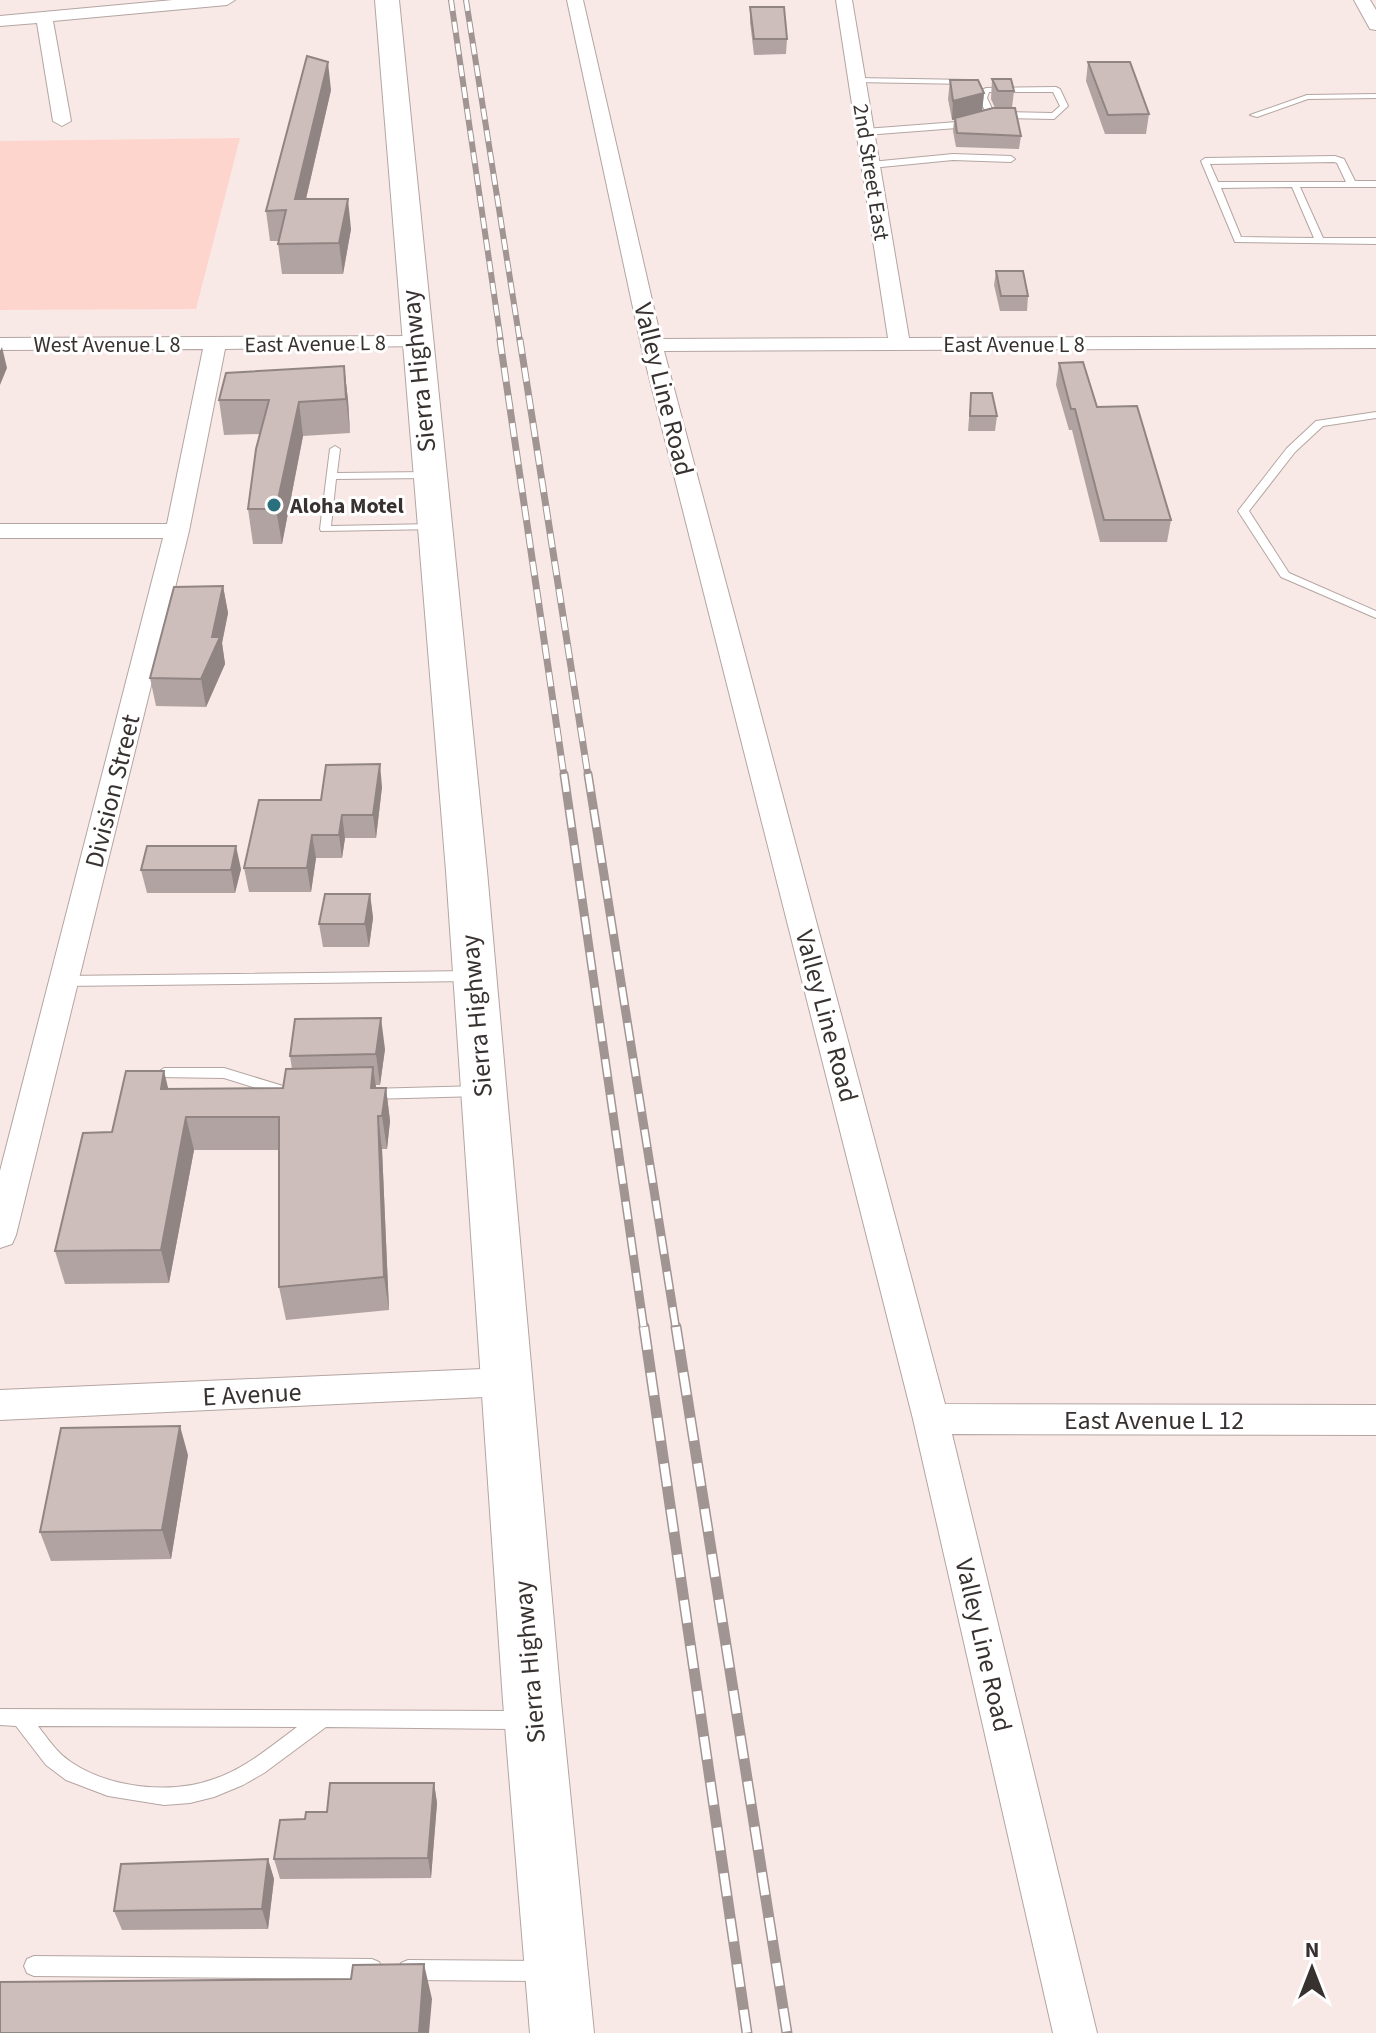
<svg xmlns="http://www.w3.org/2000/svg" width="1376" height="2033" font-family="'Source Sans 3',sans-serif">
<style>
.green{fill:#fdd5cd}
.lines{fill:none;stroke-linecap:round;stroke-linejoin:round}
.service-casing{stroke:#b4a5a2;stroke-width:2}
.minor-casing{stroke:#b4a5a2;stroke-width:2}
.primary-casing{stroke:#b4a5a2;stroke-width:2}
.service{fill:#fff;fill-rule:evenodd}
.minor{fill:#fff;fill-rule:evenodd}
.primary{fill:#fff;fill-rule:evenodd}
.rail-far3-casing{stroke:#a19593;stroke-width:6}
.rail-far2-casing{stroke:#a19593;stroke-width:7}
.rail-far1-casing{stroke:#a19593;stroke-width:9}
.rail-casing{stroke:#a19593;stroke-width:11}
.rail-far3{stroke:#fff;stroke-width:4;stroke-dasharray:11;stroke-linecap:butt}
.rail-far2{stroke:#fff;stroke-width:5;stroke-dasharray:14;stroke-linecap:butt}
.rail-far1{stroke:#fff;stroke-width:6;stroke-dasharray:18;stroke-linecap:butt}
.rail{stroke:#fff;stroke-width:8;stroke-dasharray:23;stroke-linecap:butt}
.wall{fill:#b1a3a1}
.shaded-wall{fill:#908583}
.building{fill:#cebebb;stroke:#908583;stroke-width:2}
.poi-dot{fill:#296f7d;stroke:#fff;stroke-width:3}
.labels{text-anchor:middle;stroke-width:6;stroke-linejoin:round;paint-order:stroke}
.far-street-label{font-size:22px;fill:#37312f;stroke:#fff}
.far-poi-label{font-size:22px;font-weight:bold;fill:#37312f;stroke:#fff;text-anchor:start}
.street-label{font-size:26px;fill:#37312f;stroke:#fff}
</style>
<rect width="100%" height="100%" fill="#f9e9e6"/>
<path class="green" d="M240 138 196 309 0 310V141Z"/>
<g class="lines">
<g class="service-casing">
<path id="service" d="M857 78 969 80 973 82 969 84 854 82 853 80Z
M1056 87 1060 89 1068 106 1054 119 1000 118 996 115 1000 112 1052 113 1060 106 1053 92H989L987 98 995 115 991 118 987 115 979 98 982 90 986 88Z
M1376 94V98L1308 99 1257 117 1250 115 1307 95Z
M972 118 976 121 975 123 957 128 865 135 861 132 865 129 957 122Z
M953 154 1011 156 1015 159 1011 162 953 160 871 168 867 165 871 162Z
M1335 156 1344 159 1355 181H1376V187H1300L1323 238H1376V244L1235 242 1201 161 1205 158ZM1334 162 1337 163 1346 182H1218L1210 164ZM1292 187 1314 238 1241 237 1221 188Z
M1376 412V418L1323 426 1295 452 1249 511 1289 573 1376 611V618L1281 577 1238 511 1287 448 1316 421Z
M335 446 340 449 337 473 428 472 433 475 428 478 336 479 331 526 434 524 438 525V529L321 531 320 529 330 449Z
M471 971 478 976 471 981 64 986 57 981 64 976Z
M164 1068H224L293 1089 295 1093 293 1097 288 1098 224 1078 159 1077 157 1073Z
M480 1086 485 1087 487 1091 485 1095 480 1096 369 1099 364 1098 362 1094 364 1090 369 1089Z
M0 1709 522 1711 528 1714 531 1720 528 1726 522 1729 326 1727 264 1773 243 1785 214 1797 190 1803 164 1805 108 1796 66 1780 46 1765 16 1726 0 1725ZM38 1726 297 1727C271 1746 245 1769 214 1779 171 1795 109 1788 71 1762 57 1753 48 1739 38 1726Z
M34 1956 372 1959 379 1962 382 1969 379 1976 372 1979 34 1976 27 1973 24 1966 27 1959Z
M408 1960 544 1961 551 1964 554 1971 551 1978 544 1981 408 1980 401 1977 398 1970 401 1963Z"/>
</g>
<g class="minor-casing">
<path id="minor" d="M173 0H235L227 5 53 21 71 121 62 126 53 121 37 23 0 26V16Z
M567 0H583L661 339 888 338 836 0H852L909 338 1376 336V348L664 351 945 1404 1376 1405V1435L952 1434 1097 2033H1053L913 1419 641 345Z
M1354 0H1370L1376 10V30L1370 29Z
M414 336 425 342 421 346 225 349 189 531 16 1235 12 1244 0 1248V1171L163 538H0V524H167L203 349 0 350V338Z
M505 1368 517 1372 522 1382 517 1392 505 1396 0 1420V1390Z"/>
</g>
<g class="primary-casing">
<path id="primary" d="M375 0H399L487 871 561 1701 594 2033H530L503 1701 446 871Z"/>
</g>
<use href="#service" class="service"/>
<use href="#minor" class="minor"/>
<use href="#primary" class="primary"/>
<g class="rail-far3-casing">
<path id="rail-far3" d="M451 0 501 342
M466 0 520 342"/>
</g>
<g class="rail-far2-casing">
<path id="rail-far2" d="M500 340 564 776
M520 340 588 776"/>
</g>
<g class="rail-far1-casing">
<path id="rail-far1" d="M564 774 644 1329
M588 774 676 1329"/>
</g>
<g class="rail-casing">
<path id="rail" d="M644 1327 747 2033
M676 1327 787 2033"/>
</g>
<use href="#rail-far3" class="rail-far3"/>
<use href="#rail-far2" class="rail-far2"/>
<use href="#rail-far1" class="rail-far1"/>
<use href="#rail" class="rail"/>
</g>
<path class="wall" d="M750 7 787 39 786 54 754 55 750 22Z
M1088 62 1149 114 1146 134H1105L1086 81Z
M992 79 1014 91 1012 108 1021 136 1019 149 956 147 953 131 954 120H952L948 99 950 80 984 93 982 111 995 108 991 99Z
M331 90 306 199 351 229 343 274H282L278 244 279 241H270L266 211Z
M996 271 1028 296 1027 311H1000L994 285Z
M1059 363 1097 407 1171 520 1167 542H1100L1072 430H1069L1056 385Z
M344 366 348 400 350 433 303 436 282 544H253L248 509 260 434 224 435 219 400Z
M971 393 997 416 995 431H968Z
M223 586 228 613 222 643 225 664 206 707 156 706 150 678Z
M382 787 376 838H345L342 858H316L311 892H249L244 868 321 800Z
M241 869 235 893H147L141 870Z
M370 894 373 918 369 947H323L319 924Z
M385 1049 380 1085H376V1088H386L390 1121 387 1149H382L389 1310 286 1320 279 1287V1150H194L169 1283 65 1284 55 1251 169 1089 283 1088 292 1069 290 1056Z
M188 1455 171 1559 51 1561 40 1532Z
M434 1783 437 1803 431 1878 280 1879 274 1859 305 1819 327 1812Z
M268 1859 274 1879 268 1929 122 1930 114 1911Z"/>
<path class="shaded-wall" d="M328 62 331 90 299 229 295 199Z
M984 93 982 112 952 120 953 101Z
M348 199 351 229 343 274 339 243Z
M2 347 7 368 0 385V351Z
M344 366 348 400 350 433 346 399Z
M299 402 303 436 282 544 276 509Z
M223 586 228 613 222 643 225 664 206 707 201 679Z
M380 764 382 787 376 838 373 815Z
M342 815 345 838 342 858 339 835Z
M312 835 316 858 311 892 307 868Z
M236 846 241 869 235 893 231 870Z
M370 894 373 918 369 947 365 924Z
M381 1018 385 1049 380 1085 376 1054Z
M373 1067 378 1101 371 1088Z
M164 1071 172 1104 161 1089Z
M386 1088 390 1121 387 1149 382 1116Z
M378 1116 382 1149 389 1310 384 1277Z
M186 1117 194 1150 169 1283 161 1250Z
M180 1426 188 1455 171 1559 162 1530Z
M434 1783 437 1803 431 1878 428 1858Z
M268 1859 274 1879 268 1929 262 1909Z
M424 1964 432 1999 429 2033H419Z"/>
<path class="building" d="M750 7H784L787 39H754Z
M307 56 328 62 295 199H348L339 243 278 244 286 210 266 211Z
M1088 62H1130L1149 114 1108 115Z
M992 79H1011L1014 91H998Z
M950 80H978L984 93 953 101Z
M993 108H1015L1021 136 957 133 955 118Z
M996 271H1023L1028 296H1001Z
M1083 362 1097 407 1137 406 1171 520H1104L1075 409H1071L1059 363Z
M344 366 346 399 299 402 276 509H248L256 449 269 400H219L226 373Z
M971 393H992L997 416H970Z
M223 586 212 637H220L201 679 150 678 174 587Z
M380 764 373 815H342L339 835H312L307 868H244L259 800H321L326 765Z
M147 846H236L231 870H141Z
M325 894H370L365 924H319Z
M381 1018 376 1054 290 1056 295 1019Z
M373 1067 371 1088H386L382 1116H378L384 1277 279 1287V1117H186L161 1250 55 1251 83 1133 112 1132 126 1071H164L161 1089 283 1088 286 1069Z
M180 1426 162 1530 40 1532 61 1428Z
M330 1783H434L428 1858 274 1859 280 1820 305 1819 306 1812H327Z
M268 1859 262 1909 114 1911 121 1864Z
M424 1964 419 2033H0V1982L351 1979 353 1965Z"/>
<circle class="poi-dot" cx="274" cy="505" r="8"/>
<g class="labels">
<g class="far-street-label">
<text transform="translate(872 172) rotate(81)" y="8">2nd Street East</text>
<text transform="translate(315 343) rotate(-1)" y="8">East Avenue L 8</text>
<text x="107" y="352">West Avenue L 8</text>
<text x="1014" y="352">East Avenue L 8</text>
</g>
<g class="far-poi-label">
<text x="290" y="513">Aloha Motel</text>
</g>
<g class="street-label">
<text transform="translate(418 371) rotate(-96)" y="9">Sierra Highway</text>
<text transform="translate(664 389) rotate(76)" y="9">Valley Line Road</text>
<text transform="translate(112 791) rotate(-76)" y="9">Division Street</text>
<text transform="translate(476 1016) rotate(-95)" y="9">Sierra Highway</text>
<text transform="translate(827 1016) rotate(75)" y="9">Valley Line Road</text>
<text transform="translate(252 1394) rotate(-3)" y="9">E Avenue</text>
<text x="1154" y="1429">East Avenue L 12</text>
<text transform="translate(984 1645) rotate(77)" y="9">Valley Line Road</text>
<text transform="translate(529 1662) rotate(-95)" y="9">Sierra Highway</text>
</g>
</g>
<g transform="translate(1312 1969)" stroke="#ffffff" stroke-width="6" paint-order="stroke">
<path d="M0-6L14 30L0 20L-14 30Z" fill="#37312f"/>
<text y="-12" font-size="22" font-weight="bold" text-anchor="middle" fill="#37312f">N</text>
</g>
</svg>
